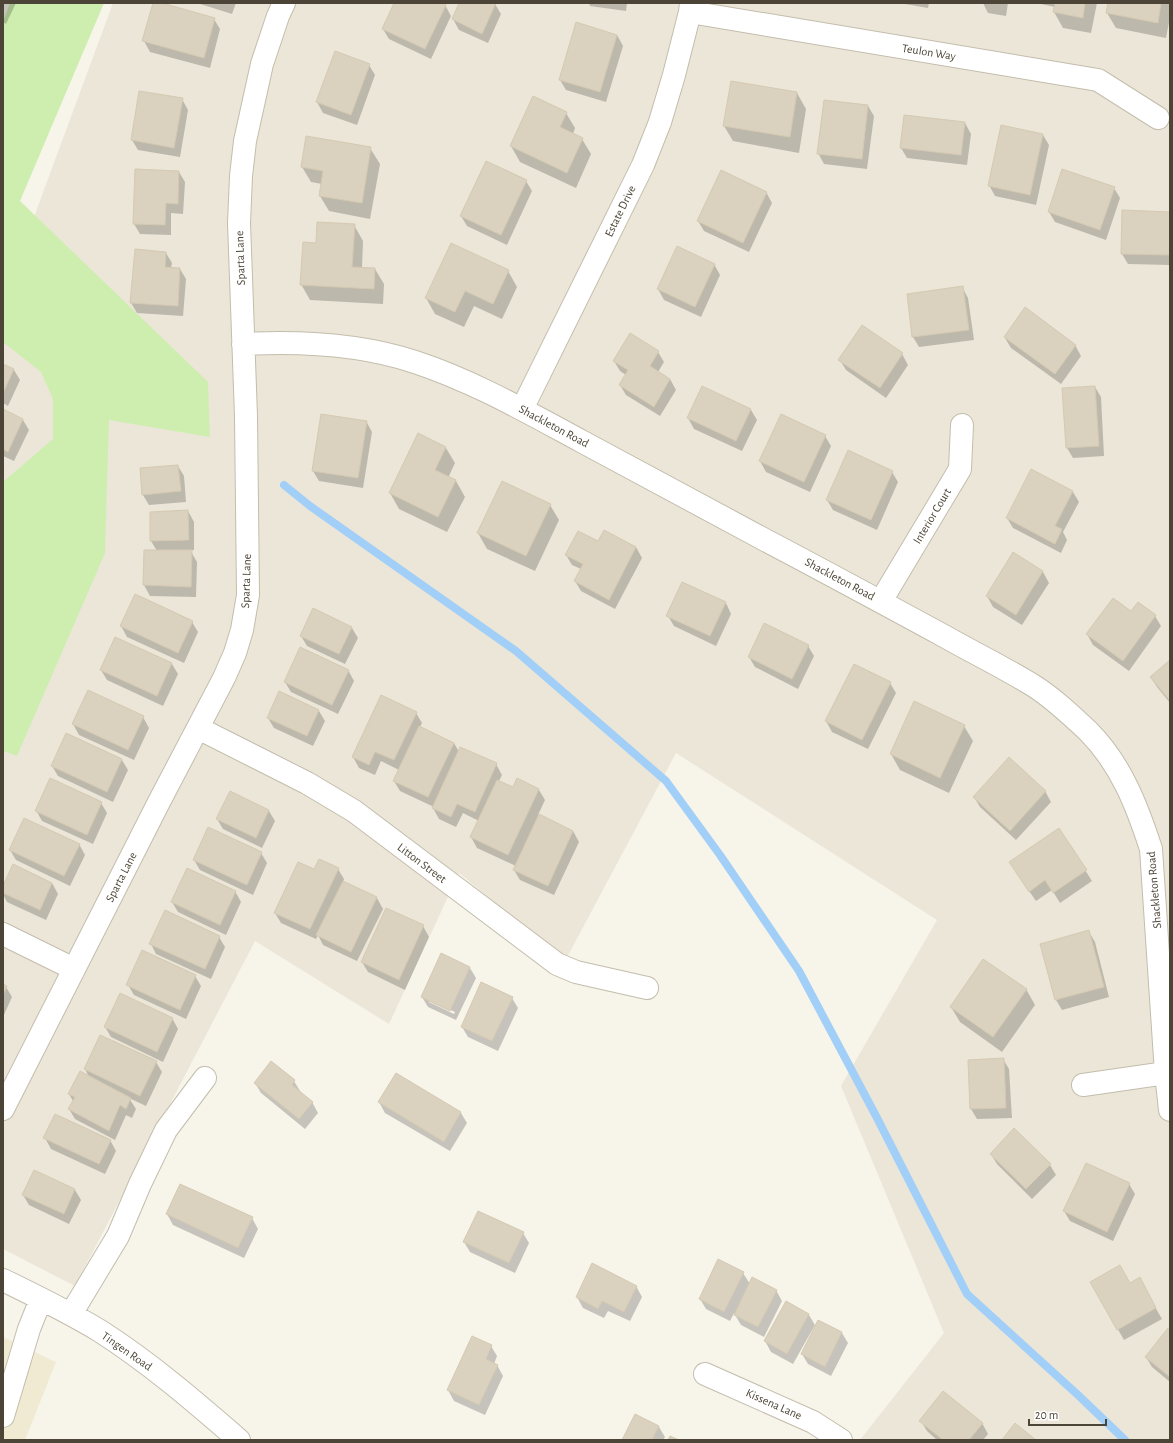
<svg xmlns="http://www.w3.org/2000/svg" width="1173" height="1443" font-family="'Alegreya Sans',sans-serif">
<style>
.residential{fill:#ebe6d8}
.education{fill:#f1ead3}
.green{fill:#ceeeb0}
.shadow{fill:#0003;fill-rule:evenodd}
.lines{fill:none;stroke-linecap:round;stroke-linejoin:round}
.stream{stroke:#a2cff8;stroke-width:8}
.building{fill:#dad1be;stroke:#d5c9b1}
.minor-casing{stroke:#c3bdac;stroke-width:24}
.minor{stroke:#fff;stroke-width:22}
.labels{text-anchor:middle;stroke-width:3;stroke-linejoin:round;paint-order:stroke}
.street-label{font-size:12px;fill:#4c4537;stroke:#fff}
</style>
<rect width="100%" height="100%" fill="#f7f4ea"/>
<path class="residential" d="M113 3H1170V1440H860L944 1333 841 1086 937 920 676 753 565 961 459 873 389 1024 255 941 75 1286 3 1249V301Z"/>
<path class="education" d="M3 1337 56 1362 25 1440H3Z"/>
<path class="green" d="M10 3H104L20 201 208 382 210 437 109 420 105 553 17 756 3 751V482L53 439V399L41 372 3 342V22Z"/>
<path class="shadow" d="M3 3H16L6 24 3 22Z
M154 3H158L214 19 220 29 210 68 150 52 144 41Z
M197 3H236L232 14Z
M395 3H441L445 5 451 16 431 59 389 39 383 29Z
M460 3 495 4 501 14 488 43 459 30 453 19Z
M589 3H627L626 11 590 6Z
M899 3H929L928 8Z
M983 3H1008L1006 16 988 13Z
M1036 3H1097L1091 33 1063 28 1054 12 1055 7Z
M1109 3H1170V17L1166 38 1116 28 1107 13Z
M617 35 623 46 606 102 566 90 560 80Z
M369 65 375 75 357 125 323 113 317 102Z
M797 93 806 109 799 153 733 141 724 126Z
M182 99 188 110 180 157 138 150 132 140Z
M868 106 874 116 867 169 824 164 818 153Z
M566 113 575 128 573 134 582 139 591 154 576 188 520 162 511 146Z
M965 123 971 134 967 165 907 158 901 148Z
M1043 135 1049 145 1036 205 995 196 989 185Z
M370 148 380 164 370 219 329 211 320 196 322 184 311 182 302 167Z
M179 172 185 182 183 214 171 213V235L140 234 134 224Z
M526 181 532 191 507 245 467 226 461 216Z
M1114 188 1120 198 1106 240 1055 222 1049 212Z
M766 192 772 203 749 252 704 231 698 221Z
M1123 211 1170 213V265L1128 264 1122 254Z
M354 225 363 241 362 268 375 269 384 284 383 304 310 300 301 284 317 244Z
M166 253 172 263 171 268 180 269 186 279 183 316 137 313 131 303Z
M714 264 720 275 701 317 664 300 658 289Z
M508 271 517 287 502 319 474 306 464 327 435 314 426 298Z
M962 287 968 298 974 340 919 347 913 337Z
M1005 338 1075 345 1081 356 1061 384 1011 348Z
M658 352 664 362 658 372 670 379 676 390 660 416 626 395 620 385 626 375 620 371 614 361Z
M902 354 908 365 886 398 846 370 840 360Z
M3 365 14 370 20 380 8 406 3 403Z
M702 387 751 410 757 420 742 451 694 429 688 418Z
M1095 387 1101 397 1104 456 1073 458 1067 448Z
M3 410 23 420 29 430 14 461 3 456Z
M366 421 372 432 363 488 319 481 313 471Z
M419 435 446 448 455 463 448 478 456 481 465 497 447 532 399 509 390 493Z
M825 436 831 446 810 492 766 472 760 461Z
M178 466 184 476 186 502 149 505 143 495Z
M892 472 898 482 877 530 833 510 827 500Z
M1073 492 1079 502 1063 532 1067 540 1061 553 1013 528 1007 518Z
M550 505 559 520 535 571 487 549 478 533Z
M188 511 194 522V550H190L197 562 196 597 150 596 144 585 145 551H157L151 541V513Z
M598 542 636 547 642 558 615 609 581 591 575 581 581 569 572 565 566 555Z
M1014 554 1043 572 1049 583 1022 625 993 607 987 596Z
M683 583 726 603 731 614 716 646 674 626 668 616Z
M314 609 352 628 358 638 345 664 307 646 301 636Z
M1131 613 1155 616 1161 626 1129 671 1093 645 1087 634Z
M192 622 198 632 184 663 127 637 121 626Z
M808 646 814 656 798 689 755 667 749 657Z
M1170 661V703L1157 687 1151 677Z
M172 664 178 674 163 706 107 680 101 670Z
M348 670 354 681 338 714 291 692 285 682Z
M890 683 896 693 868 749 832 732 826 721Z
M280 693 319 711 325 721 313 746 274 728 268 718Z
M416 713 422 723 420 727 454 743 459 752 496 764 502 775 499 781 514 788 539 790 545 800 538 815 573 831 579 842 554 895 520 880 514 870 516 866 477 848 471 837 479 821 463 813 456 827 439 819 433 808 434 807 400 791 394 781 399 770 381 761 375 775 359 768 353 757Z
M143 717 149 728 134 760 79 735 73 724Z
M964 726 973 741 949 793 900 770 891 754Z
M122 760 128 770 113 802 58 776 52 766Z
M1045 791 1051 802 1016 840 980 807 974 797Z
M230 792 269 811 275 821 262 848 223 829 217 819Z
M101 803 107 813 93 844 42 821 36 810Z
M1059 829 1092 881 1060 903 1052 890 1036 901 1016 872Z
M79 844 85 855 70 886 16 860 10 850Z
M261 853 267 863 253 895 200 870 194 860Z
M338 869 344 879 343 882 377 898 383 909 357 961 323 945 318 935 316 939 281 923 275 913Z
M52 883 58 894 46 920 7 902 3 894V888Z
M235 891 241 902 226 935 178 912 172 902Z
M423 926 429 937 405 990 368 972 362 962Z
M1089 932 1095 942 1109 997 1062 1010 1056 1000Z
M219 937 225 947 211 979 156 954 151 944Z
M441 955 470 968 476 978 456 1020 428 1007 422 997ZM429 1000 455 1012 454 1014 429 1002Z
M195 976 201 986 186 1019 134 995 128 985Z
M3 985 6 987 12 997 3 1017Z
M1026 989 1035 1005 1002 1052 960 1022 951 1007Z
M512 998 518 1008 498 1051 468 1037 462 1027Z
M172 1018 178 1029 163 1062 111 1037 105 1027Z
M100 1036 156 1062 162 1072 146 1106 129 1098 136 1109 132 1118 126 1115 115 1140 75 1119 69 1109 73 1101 69 1094 89 1077 85 1069Z
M1003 1059 1009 1069 1012 1118 977 1119 971 1109 969 1061Z
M396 1074 461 1113 467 1123 450 1151 385 1113 379 1102Z
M294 1081 300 1091 299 1092 312 1102 318 1113 305 1129 261 1093 255 1083Z
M45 1138 110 1140 116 1151 105 1174 51 1149Z
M991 1154 1050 1165 1056 1175 1032 1199 997 1164Z
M1129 1184 1135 1194 1113 1241 1070 1221 1064 1211Z
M75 1190 81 1200 69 1224 29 1205 23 1195Z
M167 1214 252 1218 258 1229 244 1258 173 1225Z
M523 1233 529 1243 515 1273 470 1252 464 1242Z
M743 1273 750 1284 776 1290 782 1301 764 1337 741 1325 734 1313 730 1321 706 1309 700 1299Z
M1139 1279 1162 1319 1124 1340 1091 1282 1130 1284Z
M636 1286 642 1297 630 1321 608 1311 604 1318 583 1308 577 1297Z
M809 1315 815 1325 793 1364 771 1352 765 1341Z
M819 1321 842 1333 848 1343 831 1376 808 1364 802 1354Z
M1170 1330V1382L1152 1367 1146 1357Z
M491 1346 497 1356 494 1364 497 1365 503 1376 485 1415 454 1401 448 1390Z
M636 1415 659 1427 665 1437 663 1440H623Z
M921 1421 982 1423 988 1434 983 1440H937L927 1431Z"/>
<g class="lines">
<path class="stream" d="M284 485 310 506 516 651 666 781 720 855 799 971 876 1116 967 1294 1078 1395 1125 1440"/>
</g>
<path class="building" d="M153 3H162L215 18 204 58 142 41Z
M394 3H443L446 5 425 49 382 29Z
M459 3H496L482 34 452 19Z
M1055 3H1085L1083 18 1053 12Z
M1108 3H1161L1158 23 1106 13Z
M576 22 617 35 600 92 559 80Z
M335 51 370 64 351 115 316 102Z
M731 81 797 92 790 137 723 126Z
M139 91 183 98 174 148 131 140Z
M533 96 567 112 560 127 583 138 567 173 510 146Z
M824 100 868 105 862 159 817 154Z
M904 115 965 122 961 155 900 148Z
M1001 125 1043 134 1030 195 988 186Z
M306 136 371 147 362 203 319 196 323 171 301 167Z
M486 161 527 180 501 235 460 216Z
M135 169 179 171 178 204 166 203 165 225 133 224Z
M1062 169 1115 187 1100 230 1048 212Z
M721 170 767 192 743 243 697 221Z
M1122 210 1170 212V255L1121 254Z
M317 222 355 224 352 267 375 268 374 289 300 285 303 242 316 243Z
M451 243 509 270 493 304 465 291 455 312 425 298Z
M677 246 715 264 695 307 657 289Z
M135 249 166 252 165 267 180 268 178 306 130 303Z
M963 286 969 330 912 337 907 294Z
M1025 307 1076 345 1055 374 1004 337Z
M862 325 903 353 880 388 838 360Z
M630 333 659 351 650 366 670 379 654 407 619 385 628 370 613 361Z
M3 364 14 369 3 393Z
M702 386 751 409 736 441 687 418Z
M1095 386 1099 446 1066 448 1062 388Z
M3 409 23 419 8 452 3 449Z
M321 414 367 421 358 478 312 471Z
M781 414 826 435 804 482 759 461Z
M418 433 446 447 435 470 456 480 438 517 389 493Z
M848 450 893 471 871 520 826 500Z
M178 465 181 491 142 495 140 468Z
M1031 469 1073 491 1055 526 1062 529 1055 544 1006 518Z
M502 481 551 504 526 556 477 533Z
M188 510 189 540 150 541V512Z
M604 530 636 547 609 600 574 581 583 564 565 555 578 531 598 541Z
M144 550H192L191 587 143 585Z
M1013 552 1043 571 1016 615 986 596Z
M682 582 726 602 710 636 666 616Z
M135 594 193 621 178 653 120 626Z
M1113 598 1131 611 1138 602 1156 615 1123 661 1086 634Z
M313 608 352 627 339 654 300 636Z
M764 623 809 645 792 679 748 657Z
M115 637 172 663 157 696 100 670Z
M300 647 349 670 332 705 284 682Z
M1170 660V701L1150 677Z
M854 664 891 682 862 740 825 721Z
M88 690 144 716 128 750 72 724Z
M279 691 319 710 307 736 267 718Z
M381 695 417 712 394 760 375 752 369 765 352 757Z
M914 701 965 725 940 778 890 754Z
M419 726 454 743 428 797 393 781Z
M66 733 122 759 107 792 51 766Z
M460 747 497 763 475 812 457 804 451 817 432 808Z
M1009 757 1046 791 1010 831 973 797Z
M50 778 102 802 87 835 35 811Z
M517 778 539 789 508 855 470 837 497 780 513 787Z
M230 791 269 810 256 838 216 819Z
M539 814 573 831 548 886 513 870Z
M24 818 80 844 64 876 9 850Z
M208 827 262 852 247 885 193 860Z
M1059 828 1087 870 1053 893 1045 880 1029 892 1009 862Z
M319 859 339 868 310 929 274 913 298 862 314 869Z
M13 864 52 883 40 910 3 893V886Z
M187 868 236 891 220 925 171 902Z
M343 881 377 897 351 952 316 935Z
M386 908 424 925 399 980 361 962Z
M165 910 220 936 205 969 149 944Z
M1089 930 1104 987 1055 1000 1040 944Z
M142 950 196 975 180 1010 126 985Z
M441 953 470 967 450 1011 421 997Z
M983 959 1027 989 993 1037 950 1007Z
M481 982 513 997 492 1041 461 1027Z
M3 984 7 986 3 995Z
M120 993 173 1018 157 1052 104 1027Z
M100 1035 157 1061 140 1096 84 1069Z
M1004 1058 1006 1108 970 1109 968 1060Z
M271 1061 295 1080 292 1085 313 1102 299 1119 254 1083Z
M80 1071 131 1098 126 1109 120 1105 109 1131 68 1109 75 1097 68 1094Z
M396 1073 461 1112 444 1142 378 1102Z
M55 1114 111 1140 99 1164 43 1138Z
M1014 1128 1051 1164 1026 1189 990 1154Z
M1086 1163 1130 1183 1107 1232 1063 1211Z
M34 1170 75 1189 64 1214 22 1195Z
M180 1184 253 1217 238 1248 166 1214Z
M478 1211 524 1232 509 1263 463 1242Z
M718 1259 744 1272 724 1312 699 1299Z
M592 1263 637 1286 624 1312 602 1301 598 1309 576 1297Z
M1120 1265 1130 1283 1140 1277 1156 1308 1117 1330 1090 1282Z
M752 1277 777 1290 758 1327 734 1315Z
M786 1301 809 1314 787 1354 764 1341Z
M818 1320 842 1332 825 1367 801 1354Z
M1168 1328 1170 1329V1377L1145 1357Z
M472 1336 492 1345 486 1359 498 1365 479 1405 447 1390Z
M943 1391 983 1423 969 1440H943L919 1421Z
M635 1414 659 1426 652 1440H622Z
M1015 1423 1036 1440H1002Z
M670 1436 679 1440H668Z"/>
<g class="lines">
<g class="minor-casing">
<path id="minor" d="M690 12 1098 80 1158 118
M243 344C300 341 361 344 415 362 473 381 527 412 581 441 643 474 705 507 767 541 826 572 885 604 944 636 974 653 1005 668 1034 686 1053 698 1071 715 1088 731 1121 764 1137 806 1151 849L1166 1073 1170 1110
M522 409 643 165 660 122 674 75 690 12 691 3
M881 601 960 469 962 425
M198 728 307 783 354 811 557 964 576 972 647 988
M3 934 74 969
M1083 1085 1166 1073
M3 1109 160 800 224 678 235 653 242 630 248 595 246 416 239 223 241 176 245 141 262 64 278 16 284 3
M3 1280C36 1296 69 1312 100 1331 150 1363 194 1401 239 1440
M71 1314 118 1236 140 1184 166 1130 205 1078
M705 1374 813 1422 841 1440
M3 1416 29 1329 41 1299"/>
</g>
<use href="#minor" class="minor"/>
</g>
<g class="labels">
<g class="street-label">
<text transform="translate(929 52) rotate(9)" y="4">Teulon Way</text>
<text transform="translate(620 211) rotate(-64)" y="4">Estate Drive</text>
<text transform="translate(240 258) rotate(-92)" y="4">Sparta Lane</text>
<text transform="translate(554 426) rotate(28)" y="4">Shackleton Road</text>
<text transform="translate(932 516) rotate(-59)" y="4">Interior Court</text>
<text transform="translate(840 579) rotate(28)" y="4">Shackleton Road</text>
<text transform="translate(246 581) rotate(-88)" y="4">Sparta Lane</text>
<text transform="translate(422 863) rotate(37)" y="4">Litton Street</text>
<text transform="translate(121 877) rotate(-63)" y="4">Sparta Lane</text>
<text transform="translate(1154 890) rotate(-95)" y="4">Shackleton Road</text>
<text transform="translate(127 1351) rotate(35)" y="4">Tingen Road</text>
<text transform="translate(774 1404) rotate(24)" y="4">Kissena Lane</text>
</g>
</g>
<rect width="1173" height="1443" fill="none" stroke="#4c4537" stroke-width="8"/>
<path d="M1029 1419v6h77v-6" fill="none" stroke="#4c4537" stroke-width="2"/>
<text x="1035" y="1419" font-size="12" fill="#4c4537" stroke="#ffffff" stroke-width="3" paint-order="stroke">20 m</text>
</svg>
